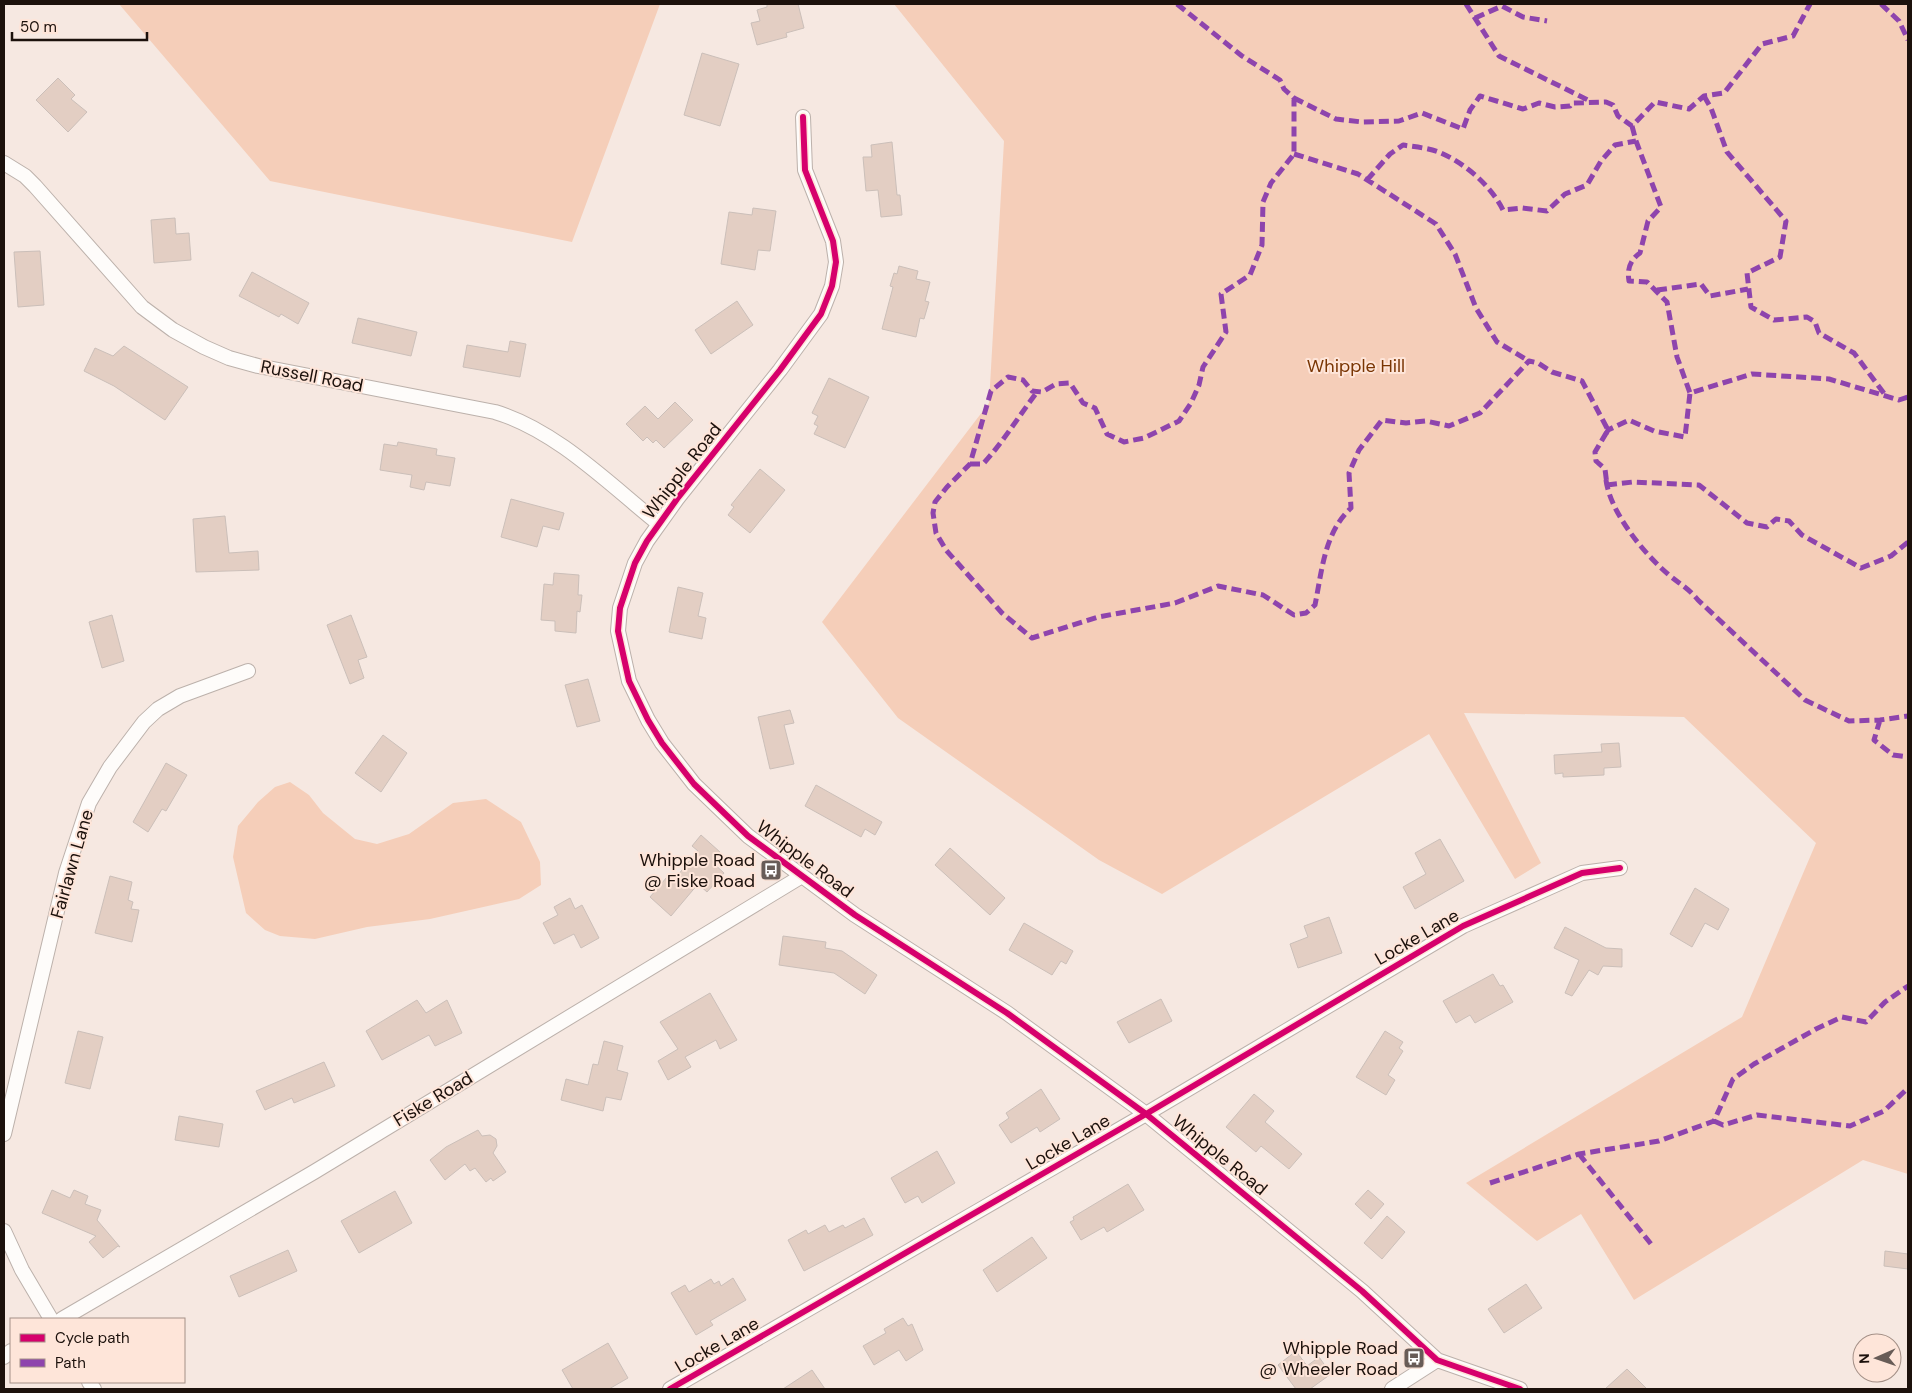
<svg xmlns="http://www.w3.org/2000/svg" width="1912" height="1393" font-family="'DM Sans',sans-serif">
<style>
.green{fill:#f5ceb9}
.building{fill:#e3cec3;stroke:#cbbfb9}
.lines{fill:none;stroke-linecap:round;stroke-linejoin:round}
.street-casing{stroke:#bcb1ab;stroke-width:16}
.street{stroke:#fefcfa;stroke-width:14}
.quiet{stroke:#8e44ad;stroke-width:5;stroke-dasharray:10 5;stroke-linecap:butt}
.cycleway-casing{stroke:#fee5d9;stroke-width:9}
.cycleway{stroke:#d6006c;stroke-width:6}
.labels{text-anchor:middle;stroke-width:4;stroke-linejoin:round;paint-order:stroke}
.park-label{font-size:18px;fill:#793503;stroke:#fee5d9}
.street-label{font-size:18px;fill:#1c110c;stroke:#fee5d9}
.poi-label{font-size:18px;fill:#1c110c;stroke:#fee5d9;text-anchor:end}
</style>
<rect width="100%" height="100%" fill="#f6e8e1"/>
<path class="green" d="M119 4H660L572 242 270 181Z
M894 4H1908V1174L1863 1160 1634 1300 1581 1214 1537 1241 1466 1183 1742 1017 1816 843 1684 717 1464 713 1541 863 1515 879 1429 734 1162 894 1099 860 898 718 822 622 989 403 1004 141Z
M290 782 309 795 323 813 355 839 377 844 409 834 453 803 486 799 521 822 540 862 541 885 519 899 430 919 367 927 315 939 280 936 265 930 246 913 233 857 238 826 258 802 275 787Z"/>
<path class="building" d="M767 4H798L804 28 786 33 787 37 757 45 751 23 760 21 757 10 767 7Z
M702 53 739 64 720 126 684 115Z
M58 78 75 95 71 99 87 112 68 132 36 100Z
M892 142 897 195H900L902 215 881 217 878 190 866 191 863 157H872L871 145Z
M753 208 776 211 770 251 758 250 755 270 721 264 729 212 752 215Z
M175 218 176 234 189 233 191 260 154 263 151 220Z
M40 251 44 305 18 307 14 252Z
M899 266 918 271 916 279 930 282 925 301 929 302 924 319 920 318 916 337 882 329 893 287 890 286 894 273 897 274Z
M252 272 309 303 298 324 281 314 279 317 239 296Z
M737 301 753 325 711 354 695 330Z
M358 318 417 332 411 356 352 343Z
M510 341 526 344 520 377 463 367 467 345 508 352Z
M124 346 188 387 165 420 114 386 84 371 95 348 113 356Z
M829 378 869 397 845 448 814 434 818 426 814 424 818 416 812 413Z
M675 402 693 420 664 448 656 440 653 443 647 437 643 441 626 424 645 406 658 419Z
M398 442 437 449 436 455 455 458 450 486 426 482 424 490 410 487 412 475 380 470 384 444 397 446Z
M760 469 785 490 750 533 728 515 734 507 731 505Z
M511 499 564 513 559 530 543 526 537 547 501 537Z
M225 516 229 553 258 551 259 570 196 572 193 519Z
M554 573 579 575 578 595H582L580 612 577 611 576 633 555 631V621L541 620 544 584 553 585Z
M678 587 703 593 698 616 706 618 702 639 669 632Z
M112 615 124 661 102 668 89 622Z
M351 615 367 657 358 660 364 678 350 684 327 625Z
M588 679 600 721 577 727 565 685Z
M790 710 794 723 784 725 794 764 770 769 758 717Z
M383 735 407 753 381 792 355 773Z
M1619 743 1621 767 1604 768V775L1563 777V773L1555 774 1554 755 1602 752 1601 744Z
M166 763 187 775 166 811 162 809 148 832 133 822Z
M816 785 882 822 875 835 865 829 861 837 805 806Z
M701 835 720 852 712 862 724 873 707 892 698 884 671 916 650 897 667 877 672 882 698 851 692 846Z
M1440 839 1464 881 1415 909 1403 887 1426 874 1415 853Z
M950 848 1005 898 990 915 935 865Z
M110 876 132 882 128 900 133 902 131 909 139 910 132 942 95 933Z
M1695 888 1729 909 1718 930 1705 923 1692 947 1670 934Z
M570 898 575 909 582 905 599 938 581 948 574 934 554 944 543 923 558 915 554 907Z
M1329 917 1342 953 1298 968 1290 944 1308 937 1304 926Z
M1024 923 1073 951 1066 964 1061 961 1052 975 1009 950Z
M1565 927 1606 948 1622 949V967L1603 966 1598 975 1589 970 1572 996 1565 993 1579 960 1554 948Z
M783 936 826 942 825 948 842 951 877 975 865 994 834 973 779 965Z
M1493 974 1500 986 1503 985 1513 1002 1475 1023 1470 1015 1456 1023 1443 1001Z
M710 993 737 1040 720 1049 716 1040 685 1057 691 1067 668 1080 658 1061 678 1049 660 1022Z
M1161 999 1172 1021 1129 1043 1117 1022Z
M417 1000 426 1013 447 1000 462 1033 435 1046 429 1035 382 1060 366 1031Z
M78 1031 103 1037 90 1089 65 1083Z
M1385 1031 1403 1042 1399 1048 1403 1051 1388 1075 1395 1080 1386 1095 1356 1077Z
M604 1041 623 1046 617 1070 628 1073 621 1100 606 1097 603 1111 561 1100 566 1079 588 1085 593 1064 598 1065Z
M324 1062 335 1086 294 1103 292 1098 265 1110 256 1091Z
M1041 1089 1060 1119 1040 1132 1037 1127 1011 1143 999 1125 1009 1118 1006 1113Z
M1254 1094 1274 1111 1265 1122 1302 1154 1289 1169 1261 1146 1256 1152 1226 1127Z
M179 1116 223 1124 219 1147 175 1140Z
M478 1130 482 1136 490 1135 496 1139 497 1146 493 1153 506 1172 493 1181 491 1178 486 1182 475 1168 470 1171 465 1164 445 1180 430 1160 446 1147Z
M937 1151 955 1183 922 1203 918 1196 905 1203 891 1178Z
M1128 1184 1144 1210 1107 1232 1104 1227 1081 1240 1070 1222 1074 1220 1073 1217Z
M52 1190 70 1198 74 1190 88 1196 85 1204 101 1210 97 1220 120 1247 118 1246 103 1258 89 1242 96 1236 42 1213Z
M1368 1190 1384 1204 1371 1219 1355 1204Z
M395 1191 412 1223 359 1253 341 1221Z
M1387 1216 1405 1232 1382 1259 1364 1243Z
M864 1218 873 1235 804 1271 788 1240 806 1230 808 1234 825 1225 829 1232 843 1225 845 1228Z
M1032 1237 1047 1258 997 1292 983 1270Z
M288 1250 297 1271 239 1297 230 1276Z
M1885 1251 1908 1254V1269L1884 1266Z
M733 1278 746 1300 710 1321 713 1325 696 1335 671 1293 685 1285 689 1292 711 1279 714 1284 719 1281 721 1286Z
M1526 1284 1542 1308 1504 1333 1488 1309Z
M903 1318 908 1326 912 1324 923 1350 906 1361 899 1350 874 1365 863 1346 886 1333 884 1329Z
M608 1343 628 1378 609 1389H573L562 1370Z
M1296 1351 1307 1366 1319 1357 1331 1374 1310 1389H1296L1278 1365Z
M1627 1369 1647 1389H1605Z
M812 1370 825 1389H783Z"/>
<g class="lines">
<g class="street-casing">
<path id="street" d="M803 117 805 170 833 241 836 262 832 286 821 314 780 370 677 499 647 541 635 563 620 608 618 631 629 681 648 720 662 743 694 784 748 836 855 915 1007 1013 1146 1114 1362 1291 1437 1360 1520 1389
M4 163 25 176 35 186 142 307 173 330 204 347 229 358 258 366 495 412C556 430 609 484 659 524
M4 1134 66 873 89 803 110 767 144 722 158 709 180 696 248 671
M4 1231 22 1270 51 1319
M62 1319 314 1172 802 876
M4 1357 11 1351
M89 1382 94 1389
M670 1389 1146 1114 1463 926 1582 873 1620 868
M1392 1389 1437 1360"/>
</g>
<use href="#street" class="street"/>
<path class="quiet" d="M1177 4 1242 56 1280 80 1284 89 1294 98V154L1271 183 1263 202 1262 245 1250 275 1221 294 1226 332 1203 367 1199 385 1191 403 1179 421 1144 438 1124 442 1107 434 1095 408 1083 403 1070 383 1056 384 1042 392 1032 391 1023 380 1008 377 991 391 970 464 947 487 935 502 933 513 936 533 946 550 1002 613 1032 638 1098 617 1175 603 1218 586 1263 595 1294 615 1306 613 1315 605C1322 571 1324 533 1351 508L1349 473 1359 450 1382 420 1406 423 1426 421 1449 426 1480 413 1529 361 1538 363 1552 372 1582 381 1608 430 1595 452 1596 461 1605 469 1607 485 1633 482 1699 485 1747 523 1767 527 1776 519 1789 521 1802 535 1861 568 1891 556 1908 542
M1466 4 1499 56 1590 101
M1881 4 1899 21 1908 40
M1475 18 1502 6 1523 17 1547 21
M1704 96 1711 108 1727 152 1786 221 1780 257 1747 273 1751 307 1774 320 1807 317 1815 322 1819 333 1854 353 1886 396
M1294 98 1336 119 1362 122 1399 121 1422 113 1463 129 1470 110 1480 96 1523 109 1539 103 1555 107 1570 106 1572 103 1606 102 1613 105 1618 116 1632 126 1655 102 1689 109 1704 96 1724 93 1762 44 1793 36 1810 4
M1632 126 1636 141 1661 207 1648 221 1640 253C1630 260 1627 269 1629 281L1647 282 1667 302 1677 357 1690 393
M1294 154 1358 174 1436 224 1455 254 1476 308 1497 342 1529 361
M1367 180 1390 154 1403 145C1415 147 1430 148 1441 153 1466 164 1491 186 1503 210L1522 208 1547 211 1565 194 1587 185 1601 161 1615 145 1636 141
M1657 290 1701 284 1710 296 1748 289
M1606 434 1608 430 1629 420 1654 431 1685 437 1690 393 1752 374 1829 379 1899 400 1908 397
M970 464H983C1003 442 1019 416 1037 392
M1606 480C1610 512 1644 554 1669 575 1681 585 1687 587 1698 600L1805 700 1849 721 1880 720 1908 716
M1880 720 1874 740 1893 755 1908 757
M1714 1121 1723 1125 1757 1115 1850 1126 1884 1111 1908 1088
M1579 1154 1651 1244
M1490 1183 1579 1154 1659 1141 1714 1121 1733 1079 1754 1064 1816 1029 1842 1017 1866 1022 1885 1002 1908 986"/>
<g class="cycleway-casing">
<path id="cycleway" d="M803 117 805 170 833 241 836 262 832 286 821 314 780 370 677 499 647 541 635 563 620 608 618 631 629 681 648 720 662 743 694 784 748 836 855 915 1007 1013 1146 1114 1362 1291 1437 1360 1520 1389
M670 1389 1146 1114 1463 926 1582 873 1620 868"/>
</g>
<use href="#cycleway" class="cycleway"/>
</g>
<defs>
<g id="bus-square" transform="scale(1.125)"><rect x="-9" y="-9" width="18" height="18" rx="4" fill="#685c57" stroke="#fee5d9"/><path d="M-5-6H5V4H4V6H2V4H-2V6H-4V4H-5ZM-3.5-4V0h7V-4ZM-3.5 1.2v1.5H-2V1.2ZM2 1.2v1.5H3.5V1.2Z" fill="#fff"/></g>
</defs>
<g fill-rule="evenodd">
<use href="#bus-square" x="771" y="870"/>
<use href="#bus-square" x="1414" y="1358"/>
</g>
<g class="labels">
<g class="park-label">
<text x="1356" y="372">Whipple Hill</text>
</g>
<g class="street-label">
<text transform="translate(312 376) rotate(11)" y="6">Russell Road</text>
<text transform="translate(682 471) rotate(-52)" y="6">Whipple Road</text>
<text transform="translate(805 859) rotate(37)" y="6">Whipple Road</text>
<text transform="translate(72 864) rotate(-74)" y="6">Fairlawn Lane</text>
<text transform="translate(1417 937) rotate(-30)" y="6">Locke Lane</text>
<text transform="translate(433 1099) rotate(-31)" y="6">Fiske Road</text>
<text transform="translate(1068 1142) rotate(-30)" y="6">Locke Lane</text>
<text transform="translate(1220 1155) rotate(39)" y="6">Whipple Road</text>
<text transform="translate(717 1345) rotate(-30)" y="6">Locke Lane</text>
</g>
<g class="poi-label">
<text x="755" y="866">Whipple Road<tspan x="755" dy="21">@ Fiske Road</tspan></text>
<text x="1398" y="1354">Whipple Road<tspan x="1398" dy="21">@ Wheeler Road</tspan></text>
</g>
</g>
<rect width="1912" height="1393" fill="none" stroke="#1c110c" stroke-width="10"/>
<rect x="10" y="1318" width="175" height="65" fill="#fee5d9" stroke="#a49087"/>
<rect x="20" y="1334" width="25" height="8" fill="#d6006c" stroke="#a49087"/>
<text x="55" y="1343" font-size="15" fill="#1c110c">Cycle path</text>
<rect x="20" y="1359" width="25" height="8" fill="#8e44ad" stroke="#a49087"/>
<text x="55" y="1368" font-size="15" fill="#1c110c">Path</text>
<g transform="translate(1877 1358) rotate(268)"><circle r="24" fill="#fee5d9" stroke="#a49087"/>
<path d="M0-4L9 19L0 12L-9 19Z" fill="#685c57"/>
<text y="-8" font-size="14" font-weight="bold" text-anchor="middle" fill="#1c110c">N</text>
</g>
<path d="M12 32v8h135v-8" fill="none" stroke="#1c110c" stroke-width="2.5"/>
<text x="20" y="32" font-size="15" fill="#1c110c" stroke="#fee5d9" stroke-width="4" paint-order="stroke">50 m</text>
</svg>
